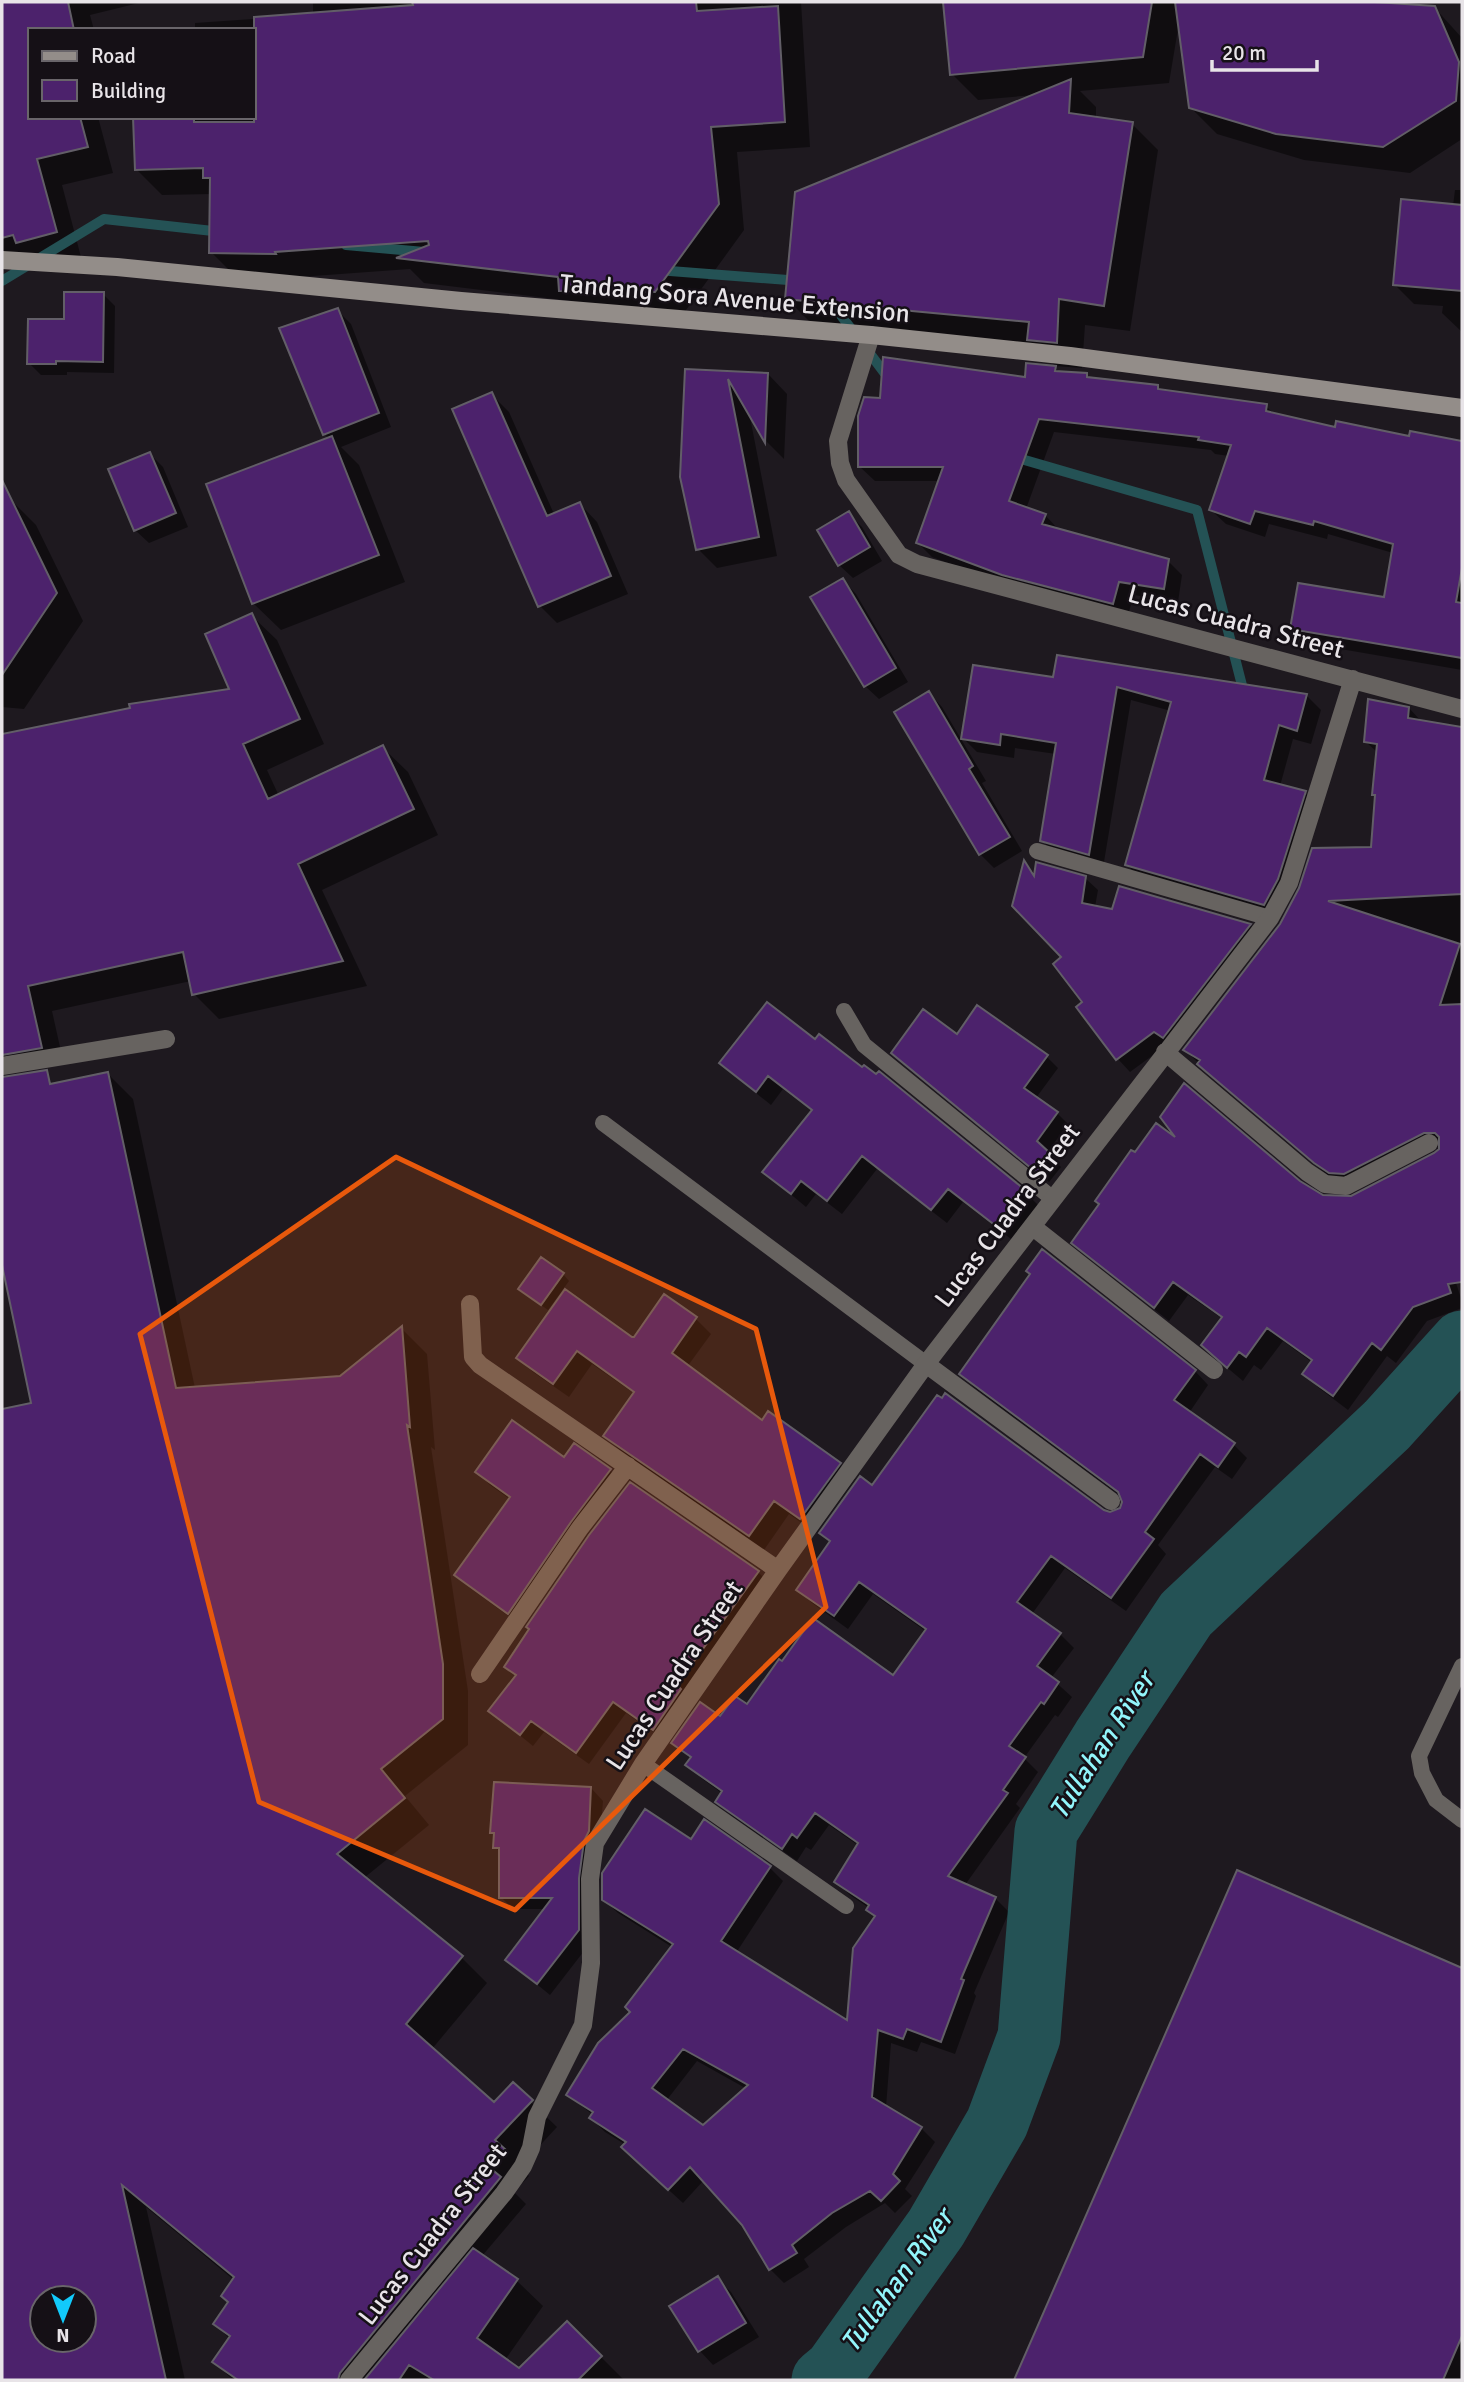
<svg xmlns="http://www.w3.org/2000/svg" width="1464" height="2382" font-family="Signika,sans-serif">
<style>
.shadow{fill:#0007;fill-rule:evenodd}
.lines{fill:none;stroke-linecap:round;stroke-linejoin:round}
.stream{stroke:#245255;stroke-width:10}
.river{stroke:#245255;stroke-width:63}
.building{fill:#4c226c;stroke:#625e67;stroke-width:2;fill-rule:evenodd}
.lane{stroke:#676360;stroke-width:16}
.street{stroke:#676360;stroke-width:18}
.secondary{stroke:#938d89;stroke-width:18}
.marked{fill:#e8590c;fill-opacity:0.2;stroke:#e8590c;stroke-width:5;stroke-linejoin:round}
.labels{text-anchor:middle;stroke-width:5;stroke-linejoin:round;paint-order:stroke}
.street-label{font-size:26px;fill:#e8e4e8;stroke:#151016}
.water-label{font-size:28px;font-style:italic;fill:#92f5fb;stroke:#151016}
</style>
<rect width="100%" height="100%" fill="#1e191f"/>
<path class="shadow" d="M2 2H143L90 15 94 30H30V117H98L113 173 62 185 81 257 2 265Z
M313 2H807H801L810 147 737 152 744 230 681 317 586 316 571 301 424 283 410 269 299 277 237 278 211 252 212 194 162 195 136 169 135 117H254V30H195V23L313 15Z
M945 2H1351L1434 7 1462 38V139L1410 173 1304 160 1217 134 1190 107 1179 23 1169 83 1080 91 1096 107V119L1132 124 1158 150 1130 331 1085 325 1082 368 1055 366 1035 346 813 325 787 299 1034 95 978 100 952 74Z
M1455 190H1462V332L1442 313 1443 306 1414 304 1395 285 1453 206Z
M103 294 115 306 114 373 67 372V375H41L29 363 65 321Z
M337 310 351 324 391 427 341 447 359 465 405 582 281 630 253 603 329 439 325 434Z
M1055 368 1060 373 1087 375 1091 380 1157 387 1161 391 1266 406 1274 414 1336 429 1410 438 1411 433 1462 443V670L1306 643 1291 629 1385 599 1393 553 1328 534 1327 539 1269 524 1265 537 1226 524 1211 510 1229 456 1215 454 1211 450 1054 432 1026 509 1045 515 1059 530 1168 561 1182 575 1178 602 1134 595 1127 618 1018 589 932 557 918 543 940 481H875L860 467 882 400 1026 379Z
M687 371 768 374 787 394 784 459 767 442 749 412 777 556 717 568 698 549Z
M491 394 509 412 554 514 580 504 597 522 628 594 557 623 540 606Z
M150 454 163 467 188 527 149 543 135 530Z
M2 497H8L36 525 83 621 24 709 2 707Z
M848 513 862 527 882 561 853 578 839 565Z
M843 580 856 594 908 682 879 699 865 686Z
M251 615 277 640 324 744 267 770 279 796 382 747 408 772 438 835 322 890 367 986 219 1019 194 994 191 981 52 1011 62 1056 2 1069V736L232 690Z
M1059 657 1307 696 1321 710 1311 744 1293 739 1280 786 1305 793 1319 807 1278 919 1141 879 1127 865 1171 711 1131 700 1103 868 1056 855 1042 840 1056 754 1015 748 1014 758 977 752 963 738 1055 680Z
M929 693 942 707 986 781 982 783 1022 851 994 868 980 854Z
M1409 708 1422 722 1462 729V1281L1456 1283 1462 1301V1308L1427 1321 1396 1363 1387 1356 1348 1410 1319 1388 1304 1374 1313 1363 1283 1341 1261 1370 1254 1365 1243 1381 1218 1360 1223 1319 1188 1295 1169 1321 1088 1257 1074 1243 1135 1155 1181 1144 1299 1182 1323 1197 1352 1198 1435 1155 1445 1143 1359 1188 1330 1177 1214 1078 1185 1050 1373 849 1378 753 1366 742Z
M1025 864 1036 875 1085 878 1098 890 1095 907 1114 912 1120 888 1250 925 1263 937 1168 1044 1130 1072 1118 1059 1078 1007 1084 1003Z
M958 1036 1047 1057 1058 1068 1036 1098 1057 1113 1068 1124 1047 1153 1061 1167 1049 1182 893 1053Z
M815 1042 876 1077 879 1073 1023 1190 1038 1205 1011 1239 963 1202 947 1223 877 1169 842 1214 816 1194 806 1207 764 1172 812 1111 783 1089 771 1105 736 1077 721 1063Z
M108 1074 133 1099 195 1388 341 1378 402 1329 427 1354 435 1450 431 1447 468 1691V1745L405 1796 429 1825 364 1878 461 1957 487 1983 432 2049 494 2104 531 2102 557 2127 520 2167 529 2176 514 2192 526 2204 482 2256 517 2281 543 2306 505 2360 519 2370 567 2323 624 2380H233L214 2362 230 2339 215 2324 230 2303 234 2280 146 2207 185 2380H2V1411L33 1405 2 1257V1091L48 1080 53 1085ZM42 2298H84V2340H42Z
M563 1274 569 1281 548 1310 527 1295Z
M665 1297 696 1319 711 1334 687 1367 762 1422 840 1464 855 1479 816 1533 789 1514 764 1550 620 1450 605 1436 635 1394 592 1364 569 1397 533 1372 518 1358 634 1340Z
M1195 1371 1208 1385 1189 1413 1234 1445 1247 1458 1232 1479 1215 1467 1158 1545 1166 1554 1126 1611 1065 1568 1032 1614 1060 1634 1074 1648 1051 1678 1072 1697 1058 1717 1055 1715 1024 1758 1038 1772 1016 1804 1020 1808 965 1885 995 1898 1009 1912 974 1993 976 1996 955 2054 921 2042 917 2052 891 2043 886 2107 921 2128 935 2142 905 2189 912 2196 895 2213 885 2203 846 2227 804 2259 809 2267 784 2283 770 2269 743 2224 704 2180 683 2203 637 2161 626 2145 605 2132 591 2118 593 2115 568 2095 632 2012 672 1947 618 1913 603 1899 691 1842 770 1868 783 1881 736 1953 848 2023 876 1918 868 1910 869 1908 850 1895 836 1882 859 1846 829 1825 811 1850 806 1847 797 1861 731 1815 718 1802 723 1794 701 1778 688 1765 691 1759 674 1743 747 1707 894 1677 927 1632 873 1594 848 1629 812 1603 798 1590 831 1542 821 1532 873 1487 1110 1514 1121 1510 1124 1502 1122 1497 975 1388 961 1374ZM697 2061 747 2089 703 2128 666 2101Z
M574 1446 610 1470 624 1484 584 1535 522 1626 470 1588 456 1575 511 1500 490 1485 477 1472 564 1459Z
M630 1484 758 1572 771 1585 666 1741 626 1713 589 1764 544 1732 533 1746 490 1711 517 1677 506 1667Z
M591 1788 603 1801 591 1942 550 1995 507 1960 545 1909H513L501 1897V1853L495 1847V1835L492 1832Z
M1237 1873 1462 1970V2380H1016Z
M717 2279 731 2292 759 2337 713 2365 700 2351Z"/>
<g class="lines">
<path class="stream" d="M346 245 424 252
M657 270 801 281
M2 281 104 219 222 232
M825 294 855 334
M865 347 889 379
M1011 456 1197 510 1245 697"/>
<path class="river" d="M823 2380 835 2370 936 2228 997 2123 1029 2037 1046 1831 1103 1739 1186 1614 1387 1425 1462 1342"/>
</g>
<path class="building" d="M2 2H68L74 30H30V117H80L88 147 37 159 57 232 16 243 13 235 2 238Z
M412 2H696L697 11 778 6 785 122 711 127 719 204 655 292 559 291 558 277 396 258 429 245 428 241 275 252 276 254 209 253 210 178H203V168L135 170 133 117H194V122H254V17L413 5Z
M943 2H1152L1143 57 950 75Z
M1175 2H1374L1435 6 1459 62 1456 101 1383 147 1276 134 1189 108Z
M1071 79 1069 113 1133 122 1104 306 1059 299 1057 343 1027 340 1029 322 785 299 795 192Z
M1401 199 1462 205V291L1393 285Z
M64 292H104L103 362 56 361V364H27L28 319H64Z
M338 308 379 413 323 435 279 328Z
M883 357 1025 377 1026 363 1056 366 1055 371 1087 373V377L1158 385V389L1267 404 1266 411 1335 427 1336 421 1409 436 1410 431 1462 441V568L1456 602 1462 603V658L1290 629 1298 583 1384 597 1393 544 1314 521 1313 525 1255 511 1250 524 1209 510 1231 445 1198 440 1199 437 1039 419 1009 501 1046 514 1042 524 1169 559 1164 589 1119 582 1113 604 1002 575 916 543 943 467H858V416L864 397 880 398Z
M685 369 768 373 765 443 728 379 759 537 696 550 680 477Z
M492 392 547 516 580 502 611 576 538 607 452 409Z
M332 436 379 555 252 604 206 484Z
M150 452 176 513 134 531 108 469Z
M2 480 57 593 2 675Z
M849 511 870 547 838 566 817 530Z
M843 578 896 668 864 687 810 597Z
M252 613 300 719 243 744 268 799 383 745 414 809 298 864 343 961 192 995 183 952 28 986 42 1048 2 1055V734L130 708 129 704 229 689 205 634Z
M1057 655 1307 694 1297 731 1279 725 1264 780 1306 791 1278 879 1264 905 1125 865 1171 702 1117 687 1089 855 1040 841 1056 743 1001 734 1000 745 961 739 973 665 1053 677Z
M929 691 973 766 969 769 1010 837 979 855 894 712Z
M1368 699 1409 707 1408 718 1462 727V894L1328 901 1460 944 1440 1005 1462 1004V1282L1448 1284 1451 1293 1413 1307 1381 1350 1372 1343 1333 1396 1302 1374 1312 1360 1267 1328 1246 1357 1239 1352 1227 1368 1201 1345 1222 1317 1173 1282 1154 1308 1071 1243 1099 1204 1095 1201 1131 1150 1135 1152 1156 1123 1175 1137 1160 1117 1184 1083 1300 1181 1323 1195 1351 1196 1434 1153 1439 1149V1137L1435 1133H1424L1344 1174 1329 1173 1314 1163 1197 1064 1200 1060 1183 1050 1280 924 1299 888 1312 848 1371 847 1375 795H1372L1377 744 1364 742Z
M1024 860 1034 876 1036 862 1086 876 1082 903 1112 909 1119 886 1251 924 1163 1038 1154 1032 1116 1060 1076 1007 1082 1002 1053 964 1061 957 1012 906Z
M767 1002 815 1039 819 1034 862 1067 864 1065 876 1074 879 1071 1024 1189 996 1226 948 1189 931 1210 862 1156 827 1201 801 1181 791 1194 762 1172 812 1110 768 1076 756 1092 719 1063Z
M977 1005 1048 1055 1024 1088 1058 1112 1037 1141 1051 1154 1037 1173 891 1053 923 1009 957 1034Z
M47 1070 50 1084 108 1072 176 1388 340 1376 402 1326 410 1427 407 1425 443 1664V1719L381 1769 405 1798 337 1854 463 1956 406 2024 494 2102 513 2082 533 2100 495 2140 505 2149 489 2167 501 2177 340 2373 338 2380H238L212 2362 230 2336 213 2324 228 2302 221 2296 234 2277 122 2185 166 2380H2V1409L31 1403 2 1265V1077ZM42 2298H84V2340H42Z
M1042 1249 1196 1370 1174 1400 1235 1443 1218 1467 1200 1454 1145 1532 1154 1539 1111 1598 1051 1556 1017 1602 1061 1633 1037 1666 1059 1682 1044 1704 1041 1702 1009 1746 1026 1757 1003 1790 1008 1793 948 1876 996 1897 961 1979 964 1980 941 2042 907 2029 903 2039 878 2030 872 2097 922 2127 893 2174 900 2181 881 2201 870 2191 832 2213 792 2245 797 2253 769 2270 742 2225 690 2167 668 2190 621 2147 626 2142 589 2118 593 2112 566 2095 598 2043 630 2012 625 2007 673 1944 602 1900V1873L645 1809 691 1839 704 1819 771 1866 721 1941 847 2020 853 1948 875 1916 866 1910 869 1905 834 1882 858 1843 815 1813 797 1838 792 1834 782 1849 715 1802 722 1791 685 1765 691 1757 671 1743 700 1702 720 1716 735 1696 747 1704 779 1659 782 1661 813 1618 893 1675 926 1629 859 1582 834 1616 796 1590 830 1541 819 1533 860 1476 872 1485 937 1395 942 1398 945 1393 1104 1510 1110 1512 1120 1508 1122 1502 1118 1492 959 1374 1030 1274 1026 1271ZM683 2049 748 2085 703 2125 652 2088Z
M541 1257 564 1273 541 1305 518 1289Z
M565 1289 632 1337H634L664 1294 697 1317 672 1353 762 1420 768 1411 841 1463 800 1519 774 1501 749 1536 603 1436 634 1392 577 1351 553 1384 516 1358Z
M512 1420 564 1457 574 1443 611 1469 571 1522 508 1614 454 1575 510 1497 475 1472Z
M630 1482 759 1571 677 1685 681 1689 653 1730 613 1702 576 1753 531 1721 520 1735 488 1711 516 1675 504 1667 529 1629 526 1627 589 1535Z
M494 1782 591 1787 589 1831 584 1841 579 1878V1930L537 1984 505 1960 552 1898H499V1848H493L494 1833H490Z
M1237 1870 1462 1968V2336L1443 2380H1014Z
M473 2248 518 2279 477 2338 519 2368 567 2321 602 2356 578 2380H434L409 2365 399 2380H364Z
M718 2276 746 2323 698 2352 669 2306Z"/>
<g class="lines">
<path class="lane" d="M1037 851 1270 918
M844 1011 864 1045 1053 1199
M603 1123 926 1364
M1462 1666 1419 1756 1422 1773 1436 1800 1462 1820
M643 1764 846 1906"/>
<path class="street" d="M871 335 838 441 840 463 846 480 899 555 917 564 1462 709
M1165 1052 1307 1172 1325 1184 1346 1186 1429 1143
M2 1066 166 1039
M1033 1227 1214 1370
M470 1304 473 1357 480 1365 778 1570
M926 1364 1111 1501
M480 1674 580 1528 628 1466
M349 2380 504 2193 523 2166 531 2148 537 2117 583 2025 591 1963 590 1879 595 1843 643 1764 778 1570 926 1364 1270 918 1289 883 1353 679"/>
<path class="secondary" d="M2 260 117 267 461 301 871 335 1070 356 1462 408"/>
</g>
<path class="marked" d="M396 1157 756 1329 826 1607 515 1910 259 1802 140 1334Z"/>
<g class="labels">
<g class="street-label">
<text transform="translate(735 298) rotate(5)" y="9">Tandang Sora Avenue Extension</text>
<text transform="translate(1236 621) rotate(15)" y="9">Lucas Cuadra Street</text>
<text transform="translate(1007 1215) rotate(-53)" y="9">Lucas Cuadra Street</text>
<text transform="translate(674 1675) rotate(-56)" y="9">Lucas Cuadra Street</text>
<text transform="translate(432 2234) rotate(-52)" y="9">Lucas Cuadra Street</text>
</g>
<g class="water-label">
<text transform="translate(1101 1745) rotate(-57)" y="10">Tullahan River</text>
<text transform="translate(896 2280) rotate(-54)" y="10">Tullahan River</text>
</g>
</g>
<rect width="1464" height="2382" fill="none" stroke="#e8e4e8" stroke-width="7"/>
<rect x="28" y="28" width="228" height="91" fill="#151016" stroke="#69656a" stroke-width="2"/>
<rect x="42" y="51" width="35" height="10" fill="#938d89" stroke="#69656a" stroke-width="2"/>
<text x="91" y="63" font-size="21" fill="#e8e4e8">Road</text>
<rect x="42" y="80" width="35" height="21" fill="#4c226c" stroke="#69656a" stroke-width="2"/>
<text x="91" y="98" font-size="21" fill="#e8e4e8">Building</text>
<g transform="translate(63 2319) rotate(180)"><circle r="33" fill="#151016" stroke="#69656a" stroke-width="2"/>
<path d="M0-5L12 26L0 18L-12 26Z" fill="#12cafb"/>
<text y="-10" font-size="19" font-weight="bold" text-anchor="middle" fill="#e8e4e8">N</text>
</g>
<path d="M1212 60v10h105v-10" fill="none" stroke="#e8e4e8" stroke-width="3.5"/>
<text x="1222" y="60" font-size="21" fill="#e8e4e8" stroke="#151016" stroke-width="5" paint-order="stroke">20 m</text>
</svg>
